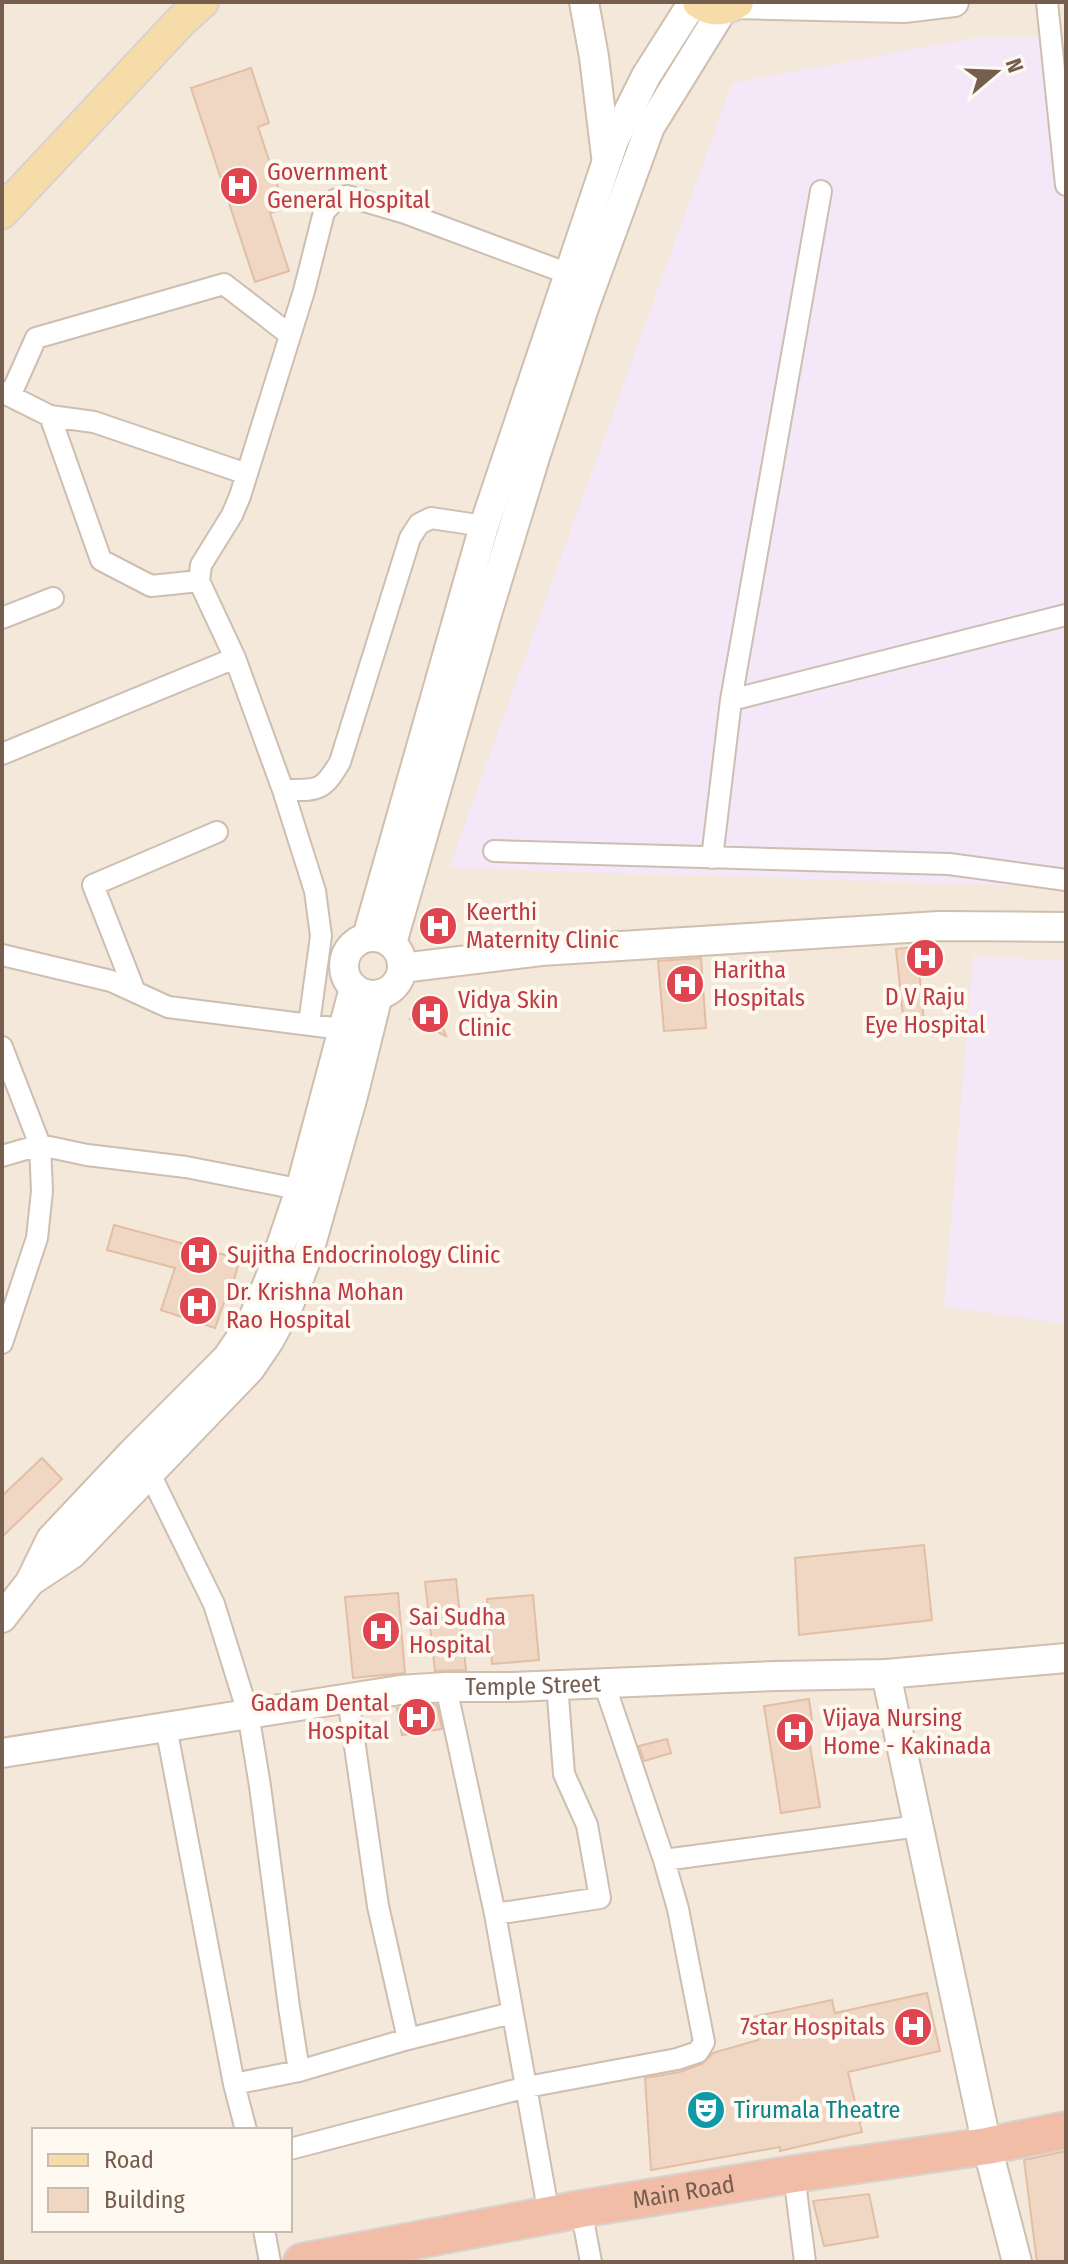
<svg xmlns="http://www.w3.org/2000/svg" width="1068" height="2264" font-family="'Fira Sans Condensed',sans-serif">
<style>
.residential{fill:#f3e8da;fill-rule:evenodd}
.education{fill:#f3e7f8}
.building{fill:#f0d7c4;stroke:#e2bea5;stroke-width:2}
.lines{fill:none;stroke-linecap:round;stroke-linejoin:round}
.street-casing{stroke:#cebeb1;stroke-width:24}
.secondary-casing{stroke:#d0bfae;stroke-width:32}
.primary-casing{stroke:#d9d2ce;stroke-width:36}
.highway-casing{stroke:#d9d2ce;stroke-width:40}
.street{stroke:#fff;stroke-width:20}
.secondary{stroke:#fff;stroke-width:28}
.primary{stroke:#f6dca8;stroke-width:32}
.highway{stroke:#f2bda6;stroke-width:36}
.labels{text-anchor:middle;stroke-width:8;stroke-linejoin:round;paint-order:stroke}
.health-label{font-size:24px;fill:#be3a42;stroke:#fefaf1;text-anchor:start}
.street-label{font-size:24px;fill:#765e4f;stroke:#fefaf1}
.culture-label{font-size:24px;fill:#0d838f;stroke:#fefaf1;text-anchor:start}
</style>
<rect width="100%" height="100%" fill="#fcf6eb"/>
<path class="residential" d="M2 2H1066V2262H2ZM34 2130H290V2230H34Z"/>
<path class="education" d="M1066 36V887L449 868 732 83 973 38Z
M973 956 1066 961V1324L944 1307Z"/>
<path class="building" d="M251 68 269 123 258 127 285 208 270 213 289 271 255 282 191 88Z
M426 914 457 920 454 937 423 931Z
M939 945 941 967 919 970 925 1033 905 1035 896 949Z
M701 958 706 1028 664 1031 658 961Z
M431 997 446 1036 410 1019Z
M114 1225 240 1259 233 1283H231L215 1328 161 1310 175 1268 107 1250Z
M42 1458 62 1479 2 1537V1496Z
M924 1545 932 1620 799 1635 795 1558Z
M456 1579 466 1670 435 1671 425 1582Z
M398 1593 405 1673 353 1678 345 1597Z
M533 1595 539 1660 492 1664 487 1599Z
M809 1699 812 1720 806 1721 820 1807 781 1813 764 1706Z
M437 1705 442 1729 402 1735 397 1708Z
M667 1739 671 1753 644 1761 639 1746Z
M927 1993 940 2051 848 2072 862 2132 780 2151V2147L651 2170 645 2078 680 2072 702 2064 713 2053 758 2040 753 2017 832 2000 835 2013Z
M1066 2151V2262H1037L1024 2160Z
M869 2194 878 2237 824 2246 813 2201Z"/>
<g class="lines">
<g class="street-casing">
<path id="street" d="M1047 2 1066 185
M2 392 50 416 101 560 151 586 199 581
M10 396 36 338 224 284 290 335
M50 416 94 422 247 474
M2 618 53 598
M731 700 1066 615
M2 754 235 658
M283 790C317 790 322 793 340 762L410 538 419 524 431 518 484 526
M494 851 949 864 1066 880
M712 858 731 700 821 191
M2 955 111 981 168 1007 342 1029
M135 992 93 885 217 832
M309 1024 321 936 315 891 283 790 235 658 199 581 201 565 232 515 240 496 304 291 324 212 335 200 347 196 405 213 569 274
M2 1047 40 1145 2 1156
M2 1343 37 1238 42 1191 40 1145 87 1155 186 1167 313 1192
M143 1465 150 1474 214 1604 248 1713 260 1786 289 2007 299 2071
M446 1687 495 1914 549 2215
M348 1698 378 1906 408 2039 512 2013
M166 1727 234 2084 299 2071 408 2039
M664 1860 919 1826
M495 1914 600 1898 587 1825 564 1774 557 1684
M234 2084 246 2130
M290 2149 527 2087 677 2059 698 2052 704 2042 678 1909 664 1860 604 1683
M794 2174 805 2262
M581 2209 591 2262
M264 2230 270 2262"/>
</g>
<g class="secondary-casing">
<g id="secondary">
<path d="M584 2 594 57 606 156"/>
<path d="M735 4 904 8 954 2"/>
<path d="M367 937 484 526 614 140 646 76 693 2"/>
<circle cx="373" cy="966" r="29"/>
<path d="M392 943 487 614 536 454 585 305 650 127 723 9"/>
<path d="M402 968 541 951 939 926 1066 927"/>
<path d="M31 1581 72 1554 250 1369 269 1341 290 1302 308 1255 353 1096 378 995"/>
<path d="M2 1618 30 1582 51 1539 132 1453 227 1358 252 1321 270 1278 300 1190 354 988"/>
<path d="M886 1674 987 2146 1017 2262"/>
<path id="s1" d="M2 1753 400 1690 446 1687H513L776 1676 886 1674 1066 1658"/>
</g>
</g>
<g class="primary-casing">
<path id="primary" d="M699 2C711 11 725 10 737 2
M2 212 180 22 202 2"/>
</g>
<g class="highway-casing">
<g id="highway">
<path id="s2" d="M302 2262 581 2209 794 2174 987 2146 1066 2130"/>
</g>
</g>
<use href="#street" class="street"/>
<use href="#secondary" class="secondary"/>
<use href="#primary" class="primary"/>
<use href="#highway" class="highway"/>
</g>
<defs>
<g id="hospital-disc" transform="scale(2)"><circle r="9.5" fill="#e0444e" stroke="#fefaf1"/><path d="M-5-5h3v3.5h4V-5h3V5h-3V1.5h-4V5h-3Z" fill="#fff"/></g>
<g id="theatre-disc" transform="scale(2)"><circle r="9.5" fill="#0f9aa8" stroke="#fefaf1"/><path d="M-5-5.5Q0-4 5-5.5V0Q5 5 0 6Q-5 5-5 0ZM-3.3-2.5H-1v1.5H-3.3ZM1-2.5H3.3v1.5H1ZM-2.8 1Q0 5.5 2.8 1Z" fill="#fff"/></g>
</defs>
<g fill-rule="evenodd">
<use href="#hospital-disc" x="239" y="186"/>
<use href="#hospital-disc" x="438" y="926"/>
<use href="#hospital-disc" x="925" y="958"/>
<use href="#hospital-disc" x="685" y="984"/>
<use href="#hospital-disc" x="430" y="1014"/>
<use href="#hospital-disc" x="199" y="1255"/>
<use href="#hospital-disc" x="198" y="1306"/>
<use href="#hospital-disc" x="381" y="1631"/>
<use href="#hospital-disc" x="417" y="1717"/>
<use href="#hospital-disc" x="795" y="1732"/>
<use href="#hospital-disc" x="913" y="2027"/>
<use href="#theatre-disc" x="706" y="2110"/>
</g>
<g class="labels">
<g class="health-label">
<text x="267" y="180">Government<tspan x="267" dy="28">General Hospital</tspan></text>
<text x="466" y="920">Keerthi<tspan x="466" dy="28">Maternity Clinic</tspan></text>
<text x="713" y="978">Haritha<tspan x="713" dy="28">Hospitals</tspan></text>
<text x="925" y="1005" text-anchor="middle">D V Raju<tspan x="925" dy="28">Eye Hospital</tspan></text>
<text x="458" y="1008">Vidya Skin<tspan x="458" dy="28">Clinic</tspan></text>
<text x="227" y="1263">Sujitha Endocrinology Clinic</text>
<text x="226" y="1300">Dr. Krishna Mohan<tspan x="226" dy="28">Rao Hospital</tspan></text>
<text x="409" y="1625">Sai Sudha<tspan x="409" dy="28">Hospital</tspan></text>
<text x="389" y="1711" text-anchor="end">Gadam Dental<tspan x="389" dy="28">Hospital</tspan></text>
<text x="823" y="1726">Vijaya Nursing<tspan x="823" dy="28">Home - Kakinada</tspan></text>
<text x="885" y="2035" text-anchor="end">7star Hospitals</text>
</g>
<g class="street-label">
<text dy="8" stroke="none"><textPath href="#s1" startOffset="536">Temple Street</textPath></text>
<text dy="8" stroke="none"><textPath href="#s2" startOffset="388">Main Road</textPath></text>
</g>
<g class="culture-label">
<text x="734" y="2118">Tirumala Theatre</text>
</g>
</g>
<rect width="1068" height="2264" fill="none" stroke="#765e4f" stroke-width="8"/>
<rect x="32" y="2128" width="260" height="104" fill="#fefaf1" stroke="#c8bcb0" stroke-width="2"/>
<rect x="48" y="2154" width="40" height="12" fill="#f6dca8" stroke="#c8bcb0" stroke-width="2"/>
<text x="104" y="2168" font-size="24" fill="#765e4f">Road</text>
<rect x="48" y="2188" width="40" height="24" fill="#f0d7c4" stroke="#c8bcb0" stroke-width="2"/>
<text x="104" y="2208" font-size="24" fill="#765e4f">Building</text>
<g transform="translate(996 72) rotate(71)" stroke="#fefaf1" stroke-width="6" paint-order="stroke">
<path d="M0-6L14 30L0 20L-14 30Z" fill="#765e4f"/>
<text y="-12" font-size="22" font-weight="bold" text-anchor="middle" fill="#765e4f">N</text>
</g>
</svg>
